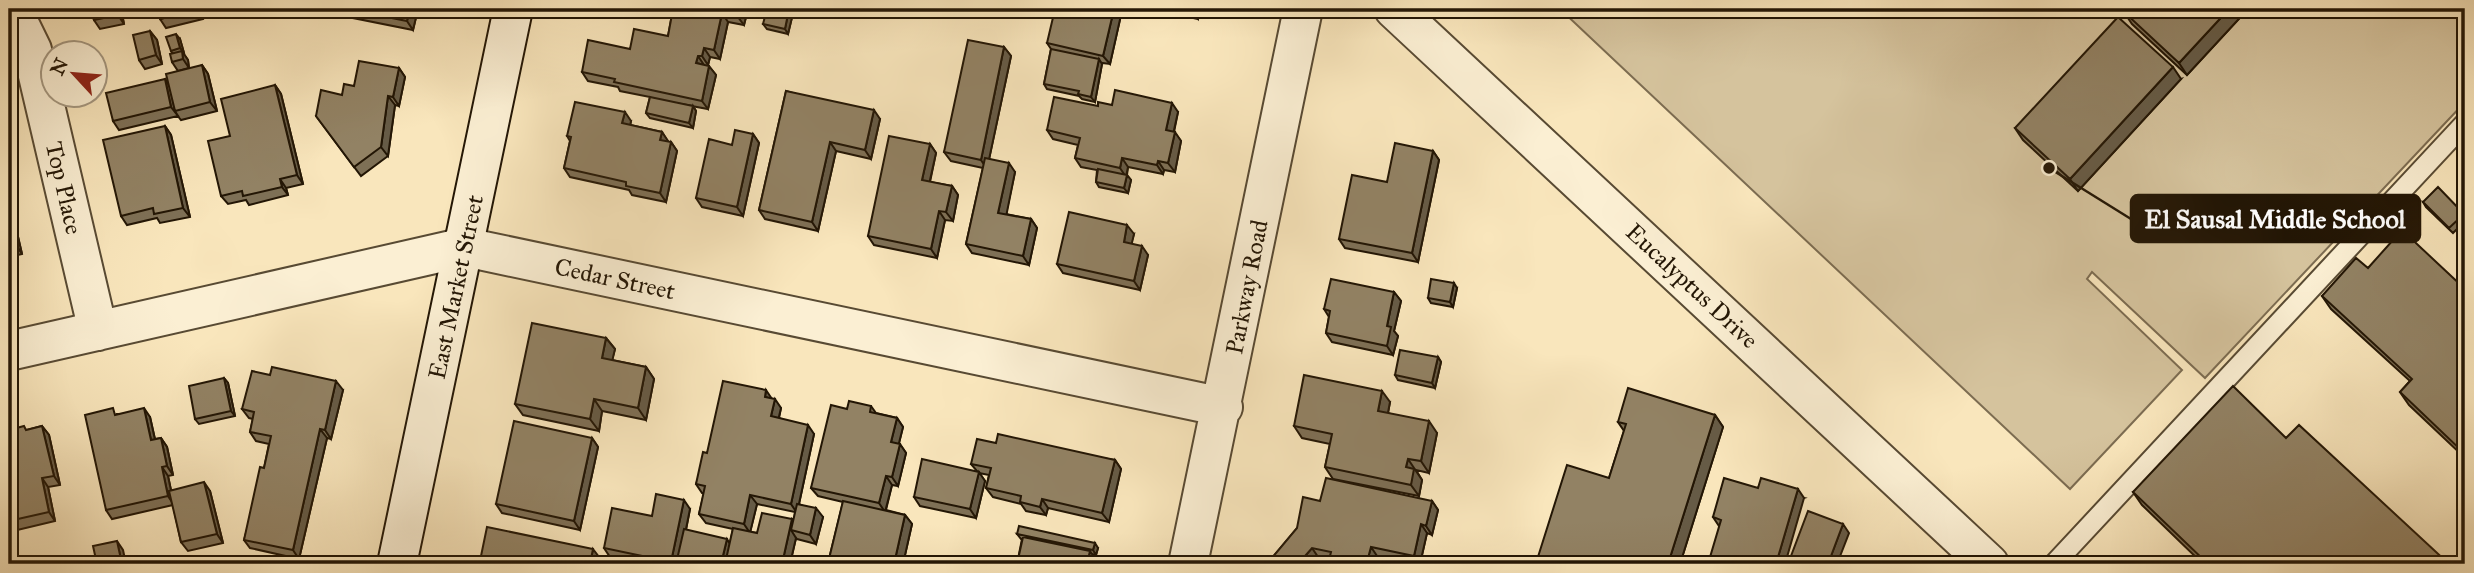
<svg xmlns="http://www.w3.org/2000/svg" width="2474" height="573" font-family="'IM FELL Great Primer',serif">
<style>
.green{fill:#d5c39d;stroke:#7c6c51;stroke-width:2}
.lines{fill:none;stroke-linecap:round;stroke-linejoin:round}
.service-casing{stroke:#584a33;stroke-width:23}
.minor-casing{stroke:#584a33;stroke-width:42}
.secondary-casing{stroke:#231605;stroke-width:42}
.service{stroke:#fbefd3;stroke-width:19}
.minor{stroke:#fbefd3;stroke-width:38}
.secondary{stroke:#fbefd3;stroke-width:38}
.wall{fill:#7e7056;stroke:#231605;stroke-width:2;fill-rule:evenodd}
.shaded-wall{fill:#665b46;stroke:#231605;stroke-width:2}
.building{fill:#928264;stroke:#231605;stroke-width:2}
.labels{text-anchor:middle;stroke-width:5;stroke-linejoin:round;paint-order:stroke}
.street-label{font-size:24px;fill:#231605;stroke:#fbefd3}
.leader{fill:none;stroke:#231605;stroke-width:2.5}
.callout-dot{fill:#231605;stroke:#fbefd3;stroke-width:2.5}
.callout{fill:#231605;stroke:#231605;stroke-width:2.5}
.callout-label{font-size:26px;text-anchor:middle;font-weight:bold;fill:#fff}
</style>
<rect width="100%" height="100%" fill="#f9e6bc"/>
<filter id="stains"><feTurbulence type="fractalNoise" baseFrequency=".00286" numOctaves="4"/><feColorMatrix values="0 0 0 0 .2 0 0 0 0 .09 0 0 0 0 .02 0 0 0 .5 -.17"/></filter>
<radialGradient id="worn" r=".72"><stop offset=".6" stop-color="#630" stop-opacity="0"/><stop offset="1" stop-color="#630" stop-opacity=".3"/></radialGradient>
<path class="green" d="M1560 9H2465V102L2205 378 2092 272 2087 279 2182 370 2070 489Z"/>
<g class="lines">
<g class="service-casing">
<path id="service" d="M2054 564 2465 123"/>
</g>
<g class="minor-casing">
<path id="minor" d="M12 9 32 50 98 331
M1394 9 1989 564
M9 351 465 247 1223 407
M1188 564 1303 9"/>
</g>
<g class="secondary-casing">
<path id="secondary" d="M397 564 513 9"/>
</g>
<use href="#service" class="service"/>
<use href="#minor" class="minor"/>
<use href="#secondary" class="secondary"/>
</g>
<path class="wall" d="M91 9H121L124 24 100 29 94 20Z
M200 9 203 19 166 28 160 19Z
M347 9H418L413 30 353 18Z
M673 9H748L744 25 728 22 720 59 710 57 708 65 716 75 708 109 675 103 693 106 696 111 693 128 650 118 646 113 650 97 620 91 618 87 588 81 582 72 630 49 668 36Z
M794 9 788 34 767 29 763 24Z
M1152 9H1200L1198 19Z
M2248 9 2187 75 2132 24 2124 12Z
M1121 15 1110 64 1102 63V64L1095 102 1082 99 1079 96 1047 89 1044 84 1051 49 1047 43Z
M150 31 157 40 162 64 145 69 139 60Z
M180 39 184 53H183L188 60 189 68 178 71 172 62 173 54 171 51Z
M1004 47 1011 56 989 159 1015 172 1006 214 1031 219 1037 228 1029 265 972 253 966 244 983 168 951 161 944 152Z
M202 65 208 74 217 111 181 120 177 115 178 116 119 130 113 121 165 79 168 84Z
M399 68 405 77 399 106 395 105 388 156 361 176 316 116 354 86Z
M2181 79 2078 191 2023 140 2015 128Z
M275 85 281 94 303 184 286 188 288 195 249 205 246 200 228 204 221 196 230 136Z
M786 91 880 119 871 159 836 151 818 231 765 219 759 210Z
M1112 105 1178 112 1174 132 1181 141 1175 172 1164 170 1163 174 1128 167 1127 175 1131 180 1128 193 1099 187 1096 182 1097 170 1081 167 1075 158 1078 145 1053 139 1047 130 1098 106Z
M631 121 630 125 662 132 668 142H671L677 151 666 202 632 195 629 190 570 177 564 168 570 141 567 136Z
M165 126 171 135 190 217 160 223 157 218 127 225 121 216Z
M753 134 759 143 743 216 702 207 696 198 732 145Z
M930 144 936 153 930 182 952 186 958 195 953 221 945 220 937 258 874 245 868 236Z
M1433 151 1439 160 1418 262 1345 248 1339 239 1387 182Z
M9 198 22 254 9 257Z
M2423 202 2464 214 2465 216V221L2453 233 2426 207Z
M1134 234 1131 244 1148 255 1140 290 1063 273 1057 264Z
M2368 268 2465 289V458L2409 405 2400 392 2410 381 2331 309 2322 296Z
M1457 288 1453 307 1431 303 1428 298Z
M1394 292 1401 301 1394 331 1398 336 1393 355 1332 342 1326 333 1329 317 1324 309Z
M606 338 615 349 612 360 646 367 654 379 646 420 602 411 599 431 523 415 515 404Z
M1438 357 1441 362 1435 388 1398 380 1395 375Z
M224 378 228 383 235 416 199 424 195 419Z
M343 390 331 439 327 438 299 559 250 548 244 540 264 468 269 444 256 441 250 432 253 419 249 418 242 409Z
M771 398 781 408 779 418 814 434 799 504 823 517 816 544 797 539 796 538 790 564H645L610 557 604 548 652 516 690 509 686 530 730 543 733 529 706 523 699 514 704 493H702L696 484 707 453ZM757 504 795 512 794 521 757 533 750 532Z
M1390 402 1388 413 1437 433 1429 473 1416 470 1422 480 1419 496 1333 479 1325 467 1330 444 1302 438 1294 426Z
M871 406 876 413 897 418 903 427 899 443 906 453 898 486 892 485 886 510 905 515 912 524 903 564H833L829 559 843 502 818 496 811 488 847 409Z
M117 414 150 417 155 439 161 438 167 447 173 475 168 476 171 490 210 491 223 543 188 551 181 542 173 505 112 519 106 510Z
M1715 415 1723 427 1680 564H1540L1537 560 1609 478 1624 431 1618 422Z
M42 426 49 435 60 485 48 487 55 521 9 532V430H27Z
M592 438 598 447 580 530 502 513 496 504Z
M2286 438 2449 564H2203L2142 505 2133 492Z
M996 443 1115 460 1121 469 1109 522 1048 508 1046 515 1026 511 1021 504 993 497 986 488 989 475 979 473 985 481 976 518 920 506 914 497 977 471 971 464Z
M1758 488 1804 498 1719 526 1713 517Z
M1320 501H1432L1438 510 1432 535 1427 533 1420 564 1377 556 1375 564H1331L1329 560 1318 557 1312 564H1275L1271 559Z
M1017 534 1098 548 1096 555 1092 554 1096 560 1095 564H1017L1022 539H1021Z
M481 556 602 561 601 564H487Z"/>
<path class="shaded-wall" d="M117 9H121L124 24 118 15Z
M196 9H200L203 19 196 10Z
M410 9H418L413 30 407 21Z
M740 9H748L744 25 738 17Z
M789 9H794L788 34 785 29Z
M1114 9H1117L1121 15 1110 64 1103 56Z
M1192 9H1200L1198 19 1191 10Z
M2229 9H2248L2187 75 2179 63Z
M722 13 728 22 720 59 714 50Z
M150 31 157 40 162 64 156 55Z
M176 34 180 39 184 53 180 48Z
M1004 47 1011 56 987 169 981 160Z
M704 48 710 57 708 65 702 56Z
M182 51 188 60 189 68 183 59Z
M698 56 704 65 696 63Z
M1099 59 1102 64 1095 102 1091 97Z
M202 65 208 74 217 111 210 102Z
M709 66 716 75 708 109 702 101Z
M2173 67 2181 79 2078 191 2070 179Z
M399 68 405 77 399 106 393 97Z
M165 79 171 88 175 111 178 116 171 107Z
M275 85 281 94 303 184 297 175Z
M388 96 395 105 388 156 381 147Z
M1172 103 1178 112 1172 139 1166 130Z
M693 106 696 111 693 128 689 123Z
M874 110 880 119 871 159 865 150Z
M625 112 631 121 629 132 622 123Z
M165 126 171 135 190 217 183 208Z
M662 132 668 141 666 149 660 140Z
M1175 132 1181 141 1175 172 1168 163Z
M753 134 759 143 743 216 737 207Z
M671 142 677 151 666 202 660 193Z
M830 142 836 151 818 231 812 222Z
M930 144 936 153 928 189 922 180Z
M1433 151 1439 160 1418 262 1412 253Z
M1122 158 1128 167 1126 177 1120 168Z
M1158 161 1164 170 1163 174 1157 165Z
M1009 163 1015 172 1005 222 998 213Z
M1127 175 1131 180 1128 193 1124 188Z
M280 179 286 188 288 195 282 187Z
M952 186 958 195 953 221 946 212Z
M9 198 22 254 16 245 9 216Z
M939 211 945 220 937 258 931 249Z
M1031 219 1037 228 1029 265 1023 256Z
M1127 225 1134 234 1130 251 1124 242Z
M1142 246 1148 255 1140 290 1134 281Z
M1454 283 1457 288 1453 307 1450 302Z
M1394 292 1401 301 1394 331 1398 336 1393 355 1387 346V326Z
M606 338 615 349 610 370 602 358Z
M1438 357 1441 362 1435 388 1432 383Z
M646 367 654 379 646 420 638 408Z
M224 378 228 383 235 416 231 411Z
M336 381 343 390 331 439 325 430Z
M766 390 772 399 765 397Z
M1382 391 1390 402 1386 423 1378 411Z
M594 399 602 411 599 431 590 419Z
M775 399 781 408 777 425 771 416Z
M144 408 150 417 157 449 151 440Z
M1715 415 1723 427 1680 564H1668Z
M897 418 903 427 897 451 891 442Z
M1429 421 1437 433 1429 473 1421 461Z
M808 425 814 434 797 513 791 504Z
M42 426 49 435 60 485 54 476Z
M320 429 327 438 299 559 293 550Z
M161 438 167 447 173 475 167 466Z
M592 438 598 447 580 530 574 521Z
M900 444 906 453 898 486 892 477Z
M1408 459 1422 480 1419 496 1411 485 1406 467Z
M1115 460 1121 469 1109 522 1102 513Z
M162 467 168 476 174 505 168 496Z
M979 472 985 481 976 518 970 509Z
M886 476 892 485 885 512 879 503Z
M42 478 48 487 55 521 49 512Z
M204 482 210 491 223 543 217 534Z
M1798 489 1804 498 1785 564H1776Z
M750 495 757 504 750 533 744 524Z
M1042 499 1048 508 1046 515 1040 507Z
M684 500 690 509 679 564H673L671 562Z
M1432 501 1438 510 1432 535 1426 526Z
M816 508 823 517 816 544 810 535Z
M905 515 912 524 903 564H894Z
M792 519 799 528 791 530 796 538 790 564H782Z
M1421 524 1427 533 1420 564 1414 556Z
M1843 524 1849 533 1837 564H1828Z
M727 539 730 544 726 564H721Z
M117 541 123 550 126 564H122Z
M1095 543 1098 548 1096 555 1093 550Z
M1371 547 1377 556 1375 564H1369L1367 562Z
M1312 548 1318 557 1312 564H1298Z
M593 549 602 561 601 564H590Z
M1090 551 1096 560 1095 564H1087Z
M1347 557 1352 564H1346Z"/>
<path class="building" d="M91 9H117L118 15 94 20Z
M157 9H196V10L160 19Z
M347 9H410L407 21Z
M673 9H740L738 17 722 13 714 50 704 48 702 56H698L696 63 709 66 702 101 614 82 615 79 582 72 588 40 630 49 634 29 668 36Z
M767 9H789L785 29 763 24Z
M1055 9H1114L1103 56 1047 43Z
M2127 9H2229L2179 63 2124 12Z
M2118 17 2173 67 2070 179 2015 128Z
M150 31 156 55 139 60 133 35Z
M176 34 180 48 171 51 166 37Z
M968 40 1004 47 981 160 944 152Z
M1051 49 1099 59 1091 97 1078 94 1079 91 1044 84Z
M182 51 183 59 172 62 170 54Z
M359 61 399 68 393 97 388 96 381 147 354 167 316 116 321 90 342 95 344 84 354 86Z
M202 65 210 102 175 111 166 74Z
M165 79 171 107 113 121 106 93Z
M275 85 297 175 280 179 282 187 243 196 242 191 221 196 208 141 230 136 221 99Z
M1115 90 1172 103 1166 130 1175 132 1168 163 1158 161 1157 165 1122 158 1120 168 1075 158 1080 138 1047 130 1054 97 1098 106V102L1112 105Z
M786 91 874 110 865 150 830 142 812 222 759 210Z
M650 97 693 106 689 123 646 113Z
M575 102 625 112 622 123 662 132 660 140 671 142 660 193 626 186V182L564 168 571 137 567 136Z
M165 126 183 208 154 214 153 208 121 216 103 140Z
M735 130 753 134 737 207 696 198 709 139 732 145Z
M889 136 930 144 922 180 952 186 946 212 939 211 931 249 868 236Z
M1395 143 1433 151 1412 253 1339 239 1352 175 1387 182Z
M985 158 1009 163 998 213 1031 219 1023 256 966 244Z
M1098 169 1127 175 1124 188 1096 182Z
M2438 187 2464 214 2449 228 2423 202Z
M1069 212 1127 225 1124 242 1142 246 1134 281 1057 264Z
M9 216 16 245 9 246Z
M2402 230 2465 289V454L2400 392 2412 379 2322 296 2356 258 2368 268Z
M1331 279 1394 292 1387 326 1391 327 1387 346 1326 333 1330 311 1324 309Z
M1431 279 1454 283 1450 302 1428 298Z
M532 323 606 338 602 358 646 367 638 408 594 399 590 419 515 404Z
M1400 350 1438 357 1432 383 1395 375Z
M272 367 336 381 325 430 320 429 293 550 244 540 260 467 264 468 271 436 250 432 254 412 242 409 252 371 270 375Z
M1304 375 1382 391 1378 411 1429 421 1421 461 1408 459 1406 467 1414 469 1411 485 1325 467 1332 434 1294 426Z
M224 378 231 411 195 419 189 386Z
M723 381 766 390 765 397 775 399 771 416 808 425 791 504 750 495 744 524 699 514 705 486 696 484 703 452 707 453Z
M2233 386 2286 438 2299 425 2449 564H2208L2133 492Z
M1628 388 1715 415 1668 564H1551L1537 560 1567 465 1609 478 1626 424 1618 422Z
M849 401 871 406 870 412 897 418 891 442 900 444 892 477 886 476 879 503 811 488 831 405 847 409Z
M113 408 115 415 144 408 151 440 161 438 167 466 162 467 168 496 106 510 85 415Z
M514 421 592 438 574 521 496 504Z
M24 426 26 430 42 426 54 476 42 478 49 512 9 521V430Z
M998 434 1115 460 1102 513 1042 499 1040 507 1020 502 1021 496 986 488 991 468 971 464 977 439 996 443Z
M922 459 979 472 970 509 914 497Z
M1326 478 1432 501 1426 526 1421 524 1414 556 1371 547 1367 562 1347 557 1346 564 1329 560 1331 552 1312 548 1298 564H1278L1271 559 1297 528 1303 497 1320 501Z
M1724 478 1758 488 1761 478 1798 489 1776 564H1708L1721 520 1713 517Z
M204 482 217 534 181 542 169 491Z
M656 494 684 500 671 562 604 548 612 508 652 516Z
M843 501 905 515 894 564H850L829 559Z
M797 504 816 508 810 535 791 530Z
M1808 511 1843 524 1828 564H1788Z
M762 513 792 519 782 564H725L733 528 757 533Z
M1019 526 1095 543 1093 550 1017 534Z
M487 527 593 549 590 564H492L493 559 481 556Z
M684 529 727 539 721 564H676Z
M1023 537 1090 551 1087 564H1017Z
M117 541 122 564H97L93 546Z"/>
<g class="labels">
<g class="street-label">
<text transform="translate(64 188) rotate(77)" y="8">Top Place</text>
<text transform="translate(615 279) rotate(12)" y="8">Cedar Street</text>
<text transform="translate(1692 286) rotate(43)" y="8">Eucalyptus Drive</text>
<text transform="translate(456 287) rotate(-78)" y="8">East Market Street</text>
<text transform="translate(1247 287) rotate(-79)" y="8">Parkway Road</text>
</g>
</g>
<path class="leader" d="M2049 168L2131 219"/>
<circle class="callout-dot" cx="2049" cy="168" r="7"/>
<rect class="callout" x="2131" y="195" width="289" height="47" rx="7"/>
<g class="callout-label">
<text x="2275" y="228">El Sausal Middle School</text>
</g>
<rect width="2474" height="573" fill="none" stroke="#f9e6bc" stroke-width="35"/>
<rect x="10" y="10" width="2453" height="552" fill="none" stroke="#231605" stroke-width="3.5"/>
<rect x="18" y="18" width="2439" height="538" fill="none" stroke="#231605" stroke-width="2"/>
<g transform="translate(74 74) rotate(296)"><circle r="33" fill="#fbefd3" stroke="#a59881" stroke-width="2"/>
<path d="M0-5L12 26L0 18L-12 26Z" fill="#8f2418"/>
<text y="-10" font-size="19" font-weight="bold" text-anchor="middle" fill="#231605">N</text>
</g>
<rect width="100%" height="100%" filter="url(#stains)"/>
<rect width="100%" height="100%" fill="url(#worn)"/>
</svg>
